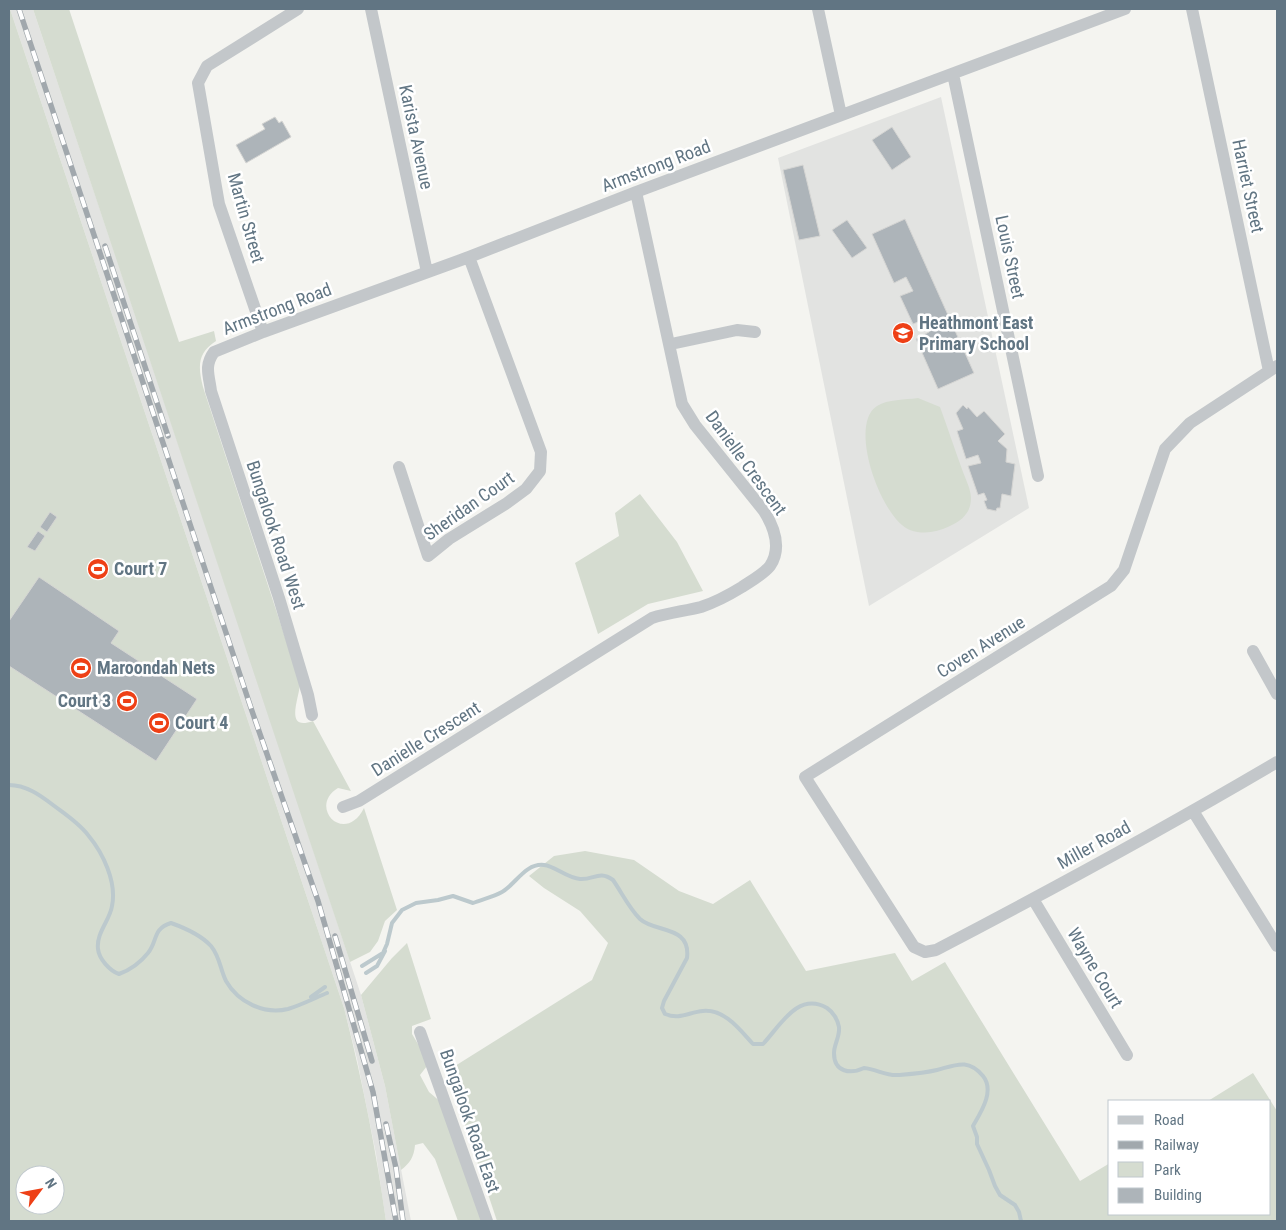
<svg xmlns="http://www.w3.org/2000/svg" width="1286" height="1230" font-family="'Roboto Condensed',sans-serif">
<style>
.built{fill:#e2e3e1}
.green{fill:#d5dcd0;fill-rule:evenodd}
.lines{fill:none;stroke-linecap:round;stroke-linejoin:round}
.stream{stroke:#bcc9cd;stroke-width:4}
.building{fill:#adb4b9;stroke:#d5d5d3}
.street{stroke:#c3c7ca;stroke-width:12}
.rail-casing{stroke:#a1a8ad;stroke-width:5.5}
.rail{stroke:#fff;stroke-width:4;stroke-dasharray:11;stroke-linecap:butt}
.labels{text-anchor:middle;stroke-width:5;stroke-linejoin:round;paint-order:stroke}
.street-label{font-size:18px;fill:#617583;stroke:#fff}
.poi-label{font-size:18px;font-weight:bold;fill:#617583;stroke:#fff;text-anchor:start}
</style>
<rect width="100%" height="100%" fill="#f4f4f0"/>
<path class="built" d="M10 9H33L286 767 361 995 385 1086 411 1221H386L376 1154 357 1059 344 1008Z
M941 97 1029 508 869 606 778 158Z"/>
<path class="green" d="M9 9H10L344 1008C362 1079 376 1149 386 1221H9ZM25 1175H55V1205H25Z
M33 9H69L179 342 214 331 216 341C197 353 198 367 203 387L300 683C300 697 283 732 313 721L351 791 338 788C307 807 345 846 364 808L397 910 385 921 378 941 370 952 350 962Z
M918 398 940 407C948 429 955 450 963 472 966 480 971 490 971 498 971 512 963 520 950 526 937 532 924 535 910 530 882 520 847 425 877 406 888 399 905 400 918 398Z
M640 494 677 542 703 591 648 604 598 634 575 563 619 536 615 513Z
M585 851 634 860 679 891 713 904 750 880 806 971 895 953 912 981 945 962 1080 1181 1110 1163V1214H1270V1101H1208L1253 1073 1277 1111V1221H497L447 1071 592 980 608 943 580 911 544 888 529 876 554 856Z
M407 943 431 1019 412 1026V1034L421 1049 427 1066 420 1075 429 1092 442 1103 482 1221H458L435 1159 423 1143 415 1145C414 1157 410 1163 401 1170L385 1086 361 995 392 958Z"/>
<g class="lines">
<path class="stream" d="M9 785C26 785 40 795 53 805 65 814 79 823 88 835 103 853 117 882 112 906 110 920 96 933 98 949 99 959 110 971 119 974 130 970 140 963 148 953 158 941 152 929 171 923 185 928 201 935 211 946 220 957 220 969 226 981 238 1002 264 1015 288 1009 301 1005 315 998 327 993
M362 966 383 953 387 944 392 923 402 910 416 903 438 900 453 896 473 903C483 899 493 897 502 892 516 884 525 863 544 865 555 866 567 878 580 879 594 880 599 870 613 880 622 893 629 908 640 919 655 933 691 925 687 958L664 1001 662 1008 665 1014C680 1020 689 1012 703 1011 725 1009 740 1030 753 1044H763C780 1026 798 991 827 1008 833 1012 838 1020 839 1027 840 1037 834 1044 834 1053 834 1073 851 1074 864 1068 876 1069 886 1076 898 1075 911 1074 925 1073 937 1070 956 1065 968 1058 983 1076 995 1091 981 1112 973 1126L977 1137V1144L989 1170 995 1186 1000 1195 1015 1205 1019 1212 1021 1221
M366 973 377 966 385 951
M311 997 325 987"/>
</g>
<path class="building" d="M275 117 279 123 282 121 291 137 246 163 236 145 265 129 262 124Z
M892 127 911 157 892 170 872 140Z
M803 165 820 236 799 240 783 170Z
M905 219 974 373 938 389 916 339 929 332 923 320 913 324 900 296 913 291 906 277 894 283 872 234Z
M847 220 867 248 852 258 832 230Z
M963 405 967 409 968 407 977 417 984 411 1005 434 998 441 1007 449 1006 462 1015 464 1011 496 1002 494 1000 508H997L996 511 987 509 984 501 987 500 984 493 978 495 968 466 981 463 978 455 966 459 957 431 963 429 956 413Z
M50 512 57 517 47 532 40 527Z
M38 531 45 536 35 551 27 547Z
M39 577 119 631 111 643 197 699 156 761 9 666V621Z"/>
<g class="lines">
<path class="street" d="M371 9 427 272
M818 9 841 115
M1192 9 1269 371
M953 74 1038 476
M263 332 219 204 198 83 207 66 298 9
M671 344 737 330 755 332
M1277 366 1190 423 1165 449 1124 570 1111 586 805 777 914 947 925 952 936 950C1051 890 1165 828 1277 762
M399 467 428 556 449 539 507 503 526 489 540 471 541 452 469 257
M1253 651 1277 694
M312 715 308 695 279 598 211 391C209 375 204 366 214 352L263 332 469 257 636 192 1125 9
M343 807 359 801 652 618C668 613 685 611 701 607 716 602 729 595 742 587 751 581 764 574 770 566 782 548 774 527 764 511L695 425 682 404 636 192
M1193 811 1277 946
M1033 899 1127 1055
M420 1032 487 1221"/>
<g class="rail-casing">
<path id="rail" d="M19 9 252 711 318 901 373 1092 396 1221
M105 246 168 436
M335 936 372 1061
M386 1124 396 1168 403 1221"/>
</g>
<use href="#rail" class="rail"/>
</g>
<defs>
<g id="school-disc" transform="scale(1.125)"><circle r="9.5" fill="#ee4016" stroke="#fff"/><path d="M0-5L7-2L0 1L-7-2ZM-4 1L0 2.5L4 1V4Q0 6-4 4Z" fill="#fff"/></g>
<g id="stadium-disc" transform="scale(1.125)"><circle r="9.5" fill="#ee4016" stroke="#fff"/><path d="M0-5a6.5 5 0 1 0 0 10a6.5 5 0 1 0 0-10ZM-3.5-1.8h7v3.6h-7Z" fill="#fff"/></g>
</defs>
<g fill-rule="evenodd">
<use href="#school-disc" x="903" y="333"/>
<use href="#stadium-disc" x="98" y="569"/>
<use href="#stadium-disc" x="81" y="668"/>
<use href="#stadium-disc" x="127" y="701"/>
<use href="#stadium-disc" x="159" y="723"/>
</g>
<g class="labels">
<g class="street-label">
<text transform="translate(416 137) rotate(78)" y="6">Karista Avenue</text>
<text transform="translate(656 166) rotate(-21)" y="6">Armstrong Road</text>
<text transform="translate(1248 186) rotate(78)" y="6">Harriet Street</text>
<text transform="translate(246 218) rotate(74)" y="6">Martin Street</text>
<text transform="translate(1010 257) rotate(78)" y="6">Louis Street</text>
<text transform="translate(277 309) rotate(-21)" y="6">Armstrong Road</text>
<text transform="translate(746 463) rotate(54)" y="6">Danielle Crescent</text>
<text transform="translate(469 506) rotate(-35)" y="6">Sheridan Court</text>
<text transform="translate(276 535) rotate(72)" y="6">Bungalook Road West</text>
<text transform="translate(981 647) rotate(-32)" y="6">Coven Avenue</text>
<text transform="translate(426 739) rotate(-32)" y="6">Danielle Crescent</text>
<text transform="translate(1094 845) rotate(-29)" y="6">Miller Road</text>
<text transform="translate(1095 968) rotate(59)" y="6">Wayne Court</text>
<text transform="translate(470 1121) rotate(71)" y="6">Bungalook Road East</text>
</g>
<g class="poi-label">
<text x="919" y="329">Heathmont East<tspan x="919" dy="21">Primary School</tspan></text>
<text x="114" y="575">Court 7</text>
<text x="97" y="674">Maroondah Nets</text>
<text x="111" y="707" text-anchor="end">Court 3</text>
<text x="175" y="729">Court 4</text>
</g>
</g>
<rect width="1286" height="1230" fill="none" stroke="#617583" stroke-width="20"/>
<rect x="1108" y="1100" width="162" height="115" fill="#ffffff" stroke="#c0c8cd"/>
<rect x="1118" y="1116" width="25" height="8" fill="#c3c7ca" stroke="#c0c8cd"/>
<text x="1154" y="1125" font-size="15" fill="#617583">Road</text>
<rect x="1118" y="1141" width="25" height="8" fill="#a1a8ad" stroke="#c0c8cd"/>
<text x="1154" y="1150" font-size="15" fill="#617583">Railway</text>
<rect x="1118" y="1162" width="25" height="15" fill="#d5dcd0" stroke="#c0c8cd"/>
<text x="1154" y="1175" font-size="15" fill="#617583">Park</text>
<rect x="1118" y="1188" width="25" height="15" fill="#adb4b9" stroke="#c0c8cd"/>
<text x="1154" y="1200" font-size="15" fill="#617583">Building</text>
<g transform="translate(40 1190) rotate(58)"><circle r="24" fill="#ffffff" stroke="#c0c8cd"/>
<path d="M0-4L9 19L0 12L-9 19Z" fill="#ee4016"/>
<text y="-8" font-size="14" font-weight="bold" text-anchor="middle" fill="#617583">N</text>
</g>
</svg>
